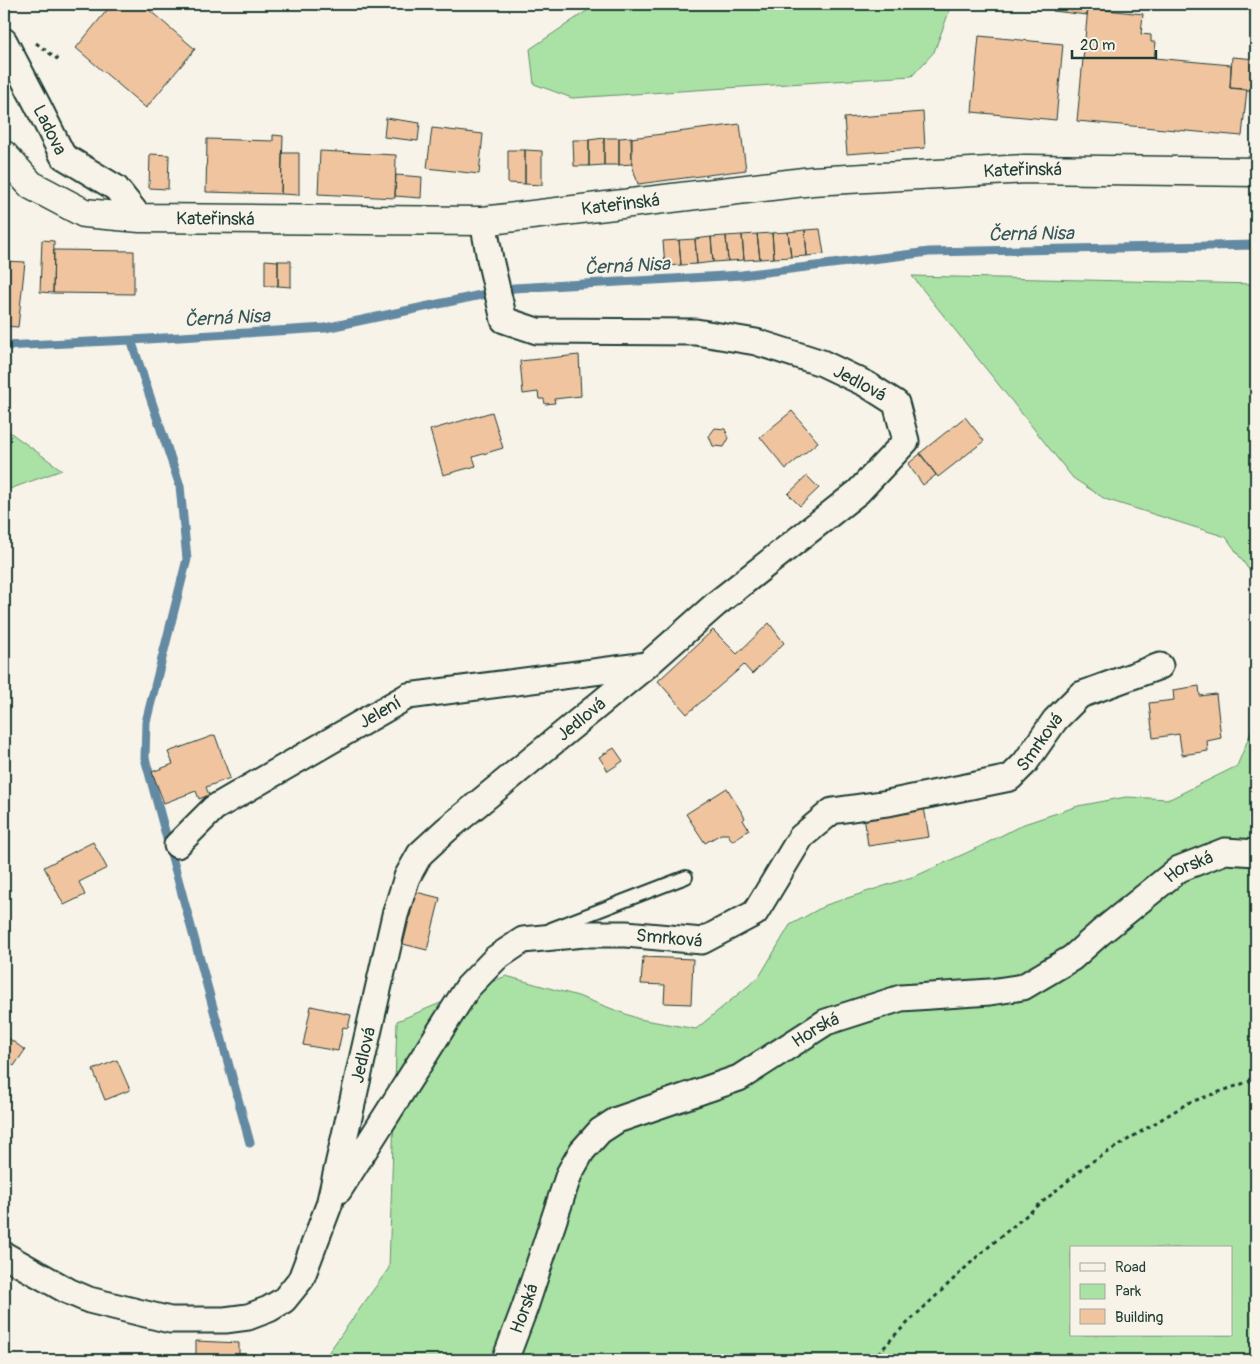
<svg xmlns="http://www.w3.org/2000/svg" width="1260" height="1364" font-family="Pangolin,sans-serif">
<style>
.green{fill:#aae1a4;stroke:#648f6c;fill-rule:evenodd}
.lines{fill:none;stroke-linecap:round;stroke-linejoin:round}
.stream{stroke:#638aa2;stroke-width:9}
.building{fill:#f1c4a0;stroke:#1f3d34}
.lane-casing{stroke:#1f3d34;stroke-width:16}
.street-casing{stroke:#1f3d34;stroke-width:29}
.secondary-casing{stroke:#1f3d34;stroke-width:31}
.path{stroke:#1f3d34;stroke-width:3;stroke-dasharray:4 4;stroke-linecap:butt}
.lane{stroke:#f7f3e8;stroke-width:12}
.street{stroke:#f7f3e8;stroke-width:25}
.secondary{stroke:#f7f3e8;stroke-width:28}
.labels{text-anchor:middle;stroke-width:4;stroke-linejoin:round;paint-order:stroke}
.street-label{font-size:18px;fill:#1f3d34;stroke:#f7f3e8}
.water-label{font-size:19px;font-style:italic;fill:#365759;stroke:#f7f3e8}
</style>
<rect width="100%" height="100%" fill="#f7f3e8"/>
<filter id="ink" filterUnits="userSpaceOnUse"><feTurbulence type="fractalNoise" baseFrequency=".02" numOctaves="2"/><feDisplacementMap in="SourceGraphic" scale="10" xChannelSelector="R" yChannelSelector="G"/><feConvolveMatrix kernelMatrix="1 2 1 2 8 2 1 2 1" color-interpolation-filters="sRGB"/></filter>
<g filter="url(#ink)">
<path class="green" d="M597 4H952L934 52 912 76 572 98 534 84 530 49Z
M912 276 1256 284V580L1226 537 1105 499 1073 478Z
M4 428 62 470 4 491Z
M1256 720V1360H323L389 1268 397 1021 506 976 578 996 639 1019 696 1029 759 977 790 925 826 905 918 875 977 848 1024 824 1078 806 1126 797 1170 799 1237 766ZM1071 1248H1231V1335H1071Z"/>
<g class="lines">
<path class="stream" d="M131 340 180 486 187 559 146 722 145 758 250 1143
M4 346 131 340 325 328 514 288 742 275 929 252 1256 245"/>
</g>
<path class="building" d="M112 4H142L195 49 146 108 76 48Z
M1054 4H1088L1087 15 1053 11Z
M1088 8 1143 14 1141 34 1151 35V42H1156L1154 58 1231 65 1230 88 1247 89 1242 136 1077 121Z
M979 36 1063 44 1056 120 972 112Z
M1232 57 1256 59V91L1230 88Z
M923 112 925 148 847 154 844 118Z
M386 118 420 123 418 141 384 137Z
M740 124 746 170 638 184 632 165 631 138Z
M432 128 483 134 479 174 427 168Z
M273 135 283 136 281 194 206 192 207 139 273 141Z
M632 137V164L619 165V138Z
M604 138H619V165H604Z
M604 138V165L589 166V140Z
M573 140H589V166H574Z
M508 150H525V184L508 183Z
M525 150 542 151V185L525 184Z
M320 151 396 155 395 198 318 194Z
M282 153H299V195L281 194Z
M150 154 169 155 168 189 149 188Z
M396 175 422 177 421 198 395 196Z
M820 229 824 254 807 256 805 230Z
M805 230 807 256 791 257 788 232Z
M788 232 791 257 774 258 772 233Z
M772 233 774 258 760 259 757 234Z
M757 234 760 259 744 260 742 235Z
M742 235 744 260 728 261 726 236Z
M726 236 728 261 713 262 711 237Z
M711 237 713 262 697 264 695 239Z
M695 239 697 264 681 265 679 240Z
M42 240 54 241 53 293 40 292Z
M679 240 681 265 665 266 663 241Z
M54 250 134 251V294L53 293Z
M265 260 278 261V286H265Z
M4 261 25 262 18 327 4 326Z
M278 261H291V287L278 286Z
M579 355 581 396 554 399 555 403 545 404 544 399H539L538 392 523 394 520 361Z
M792 411 818 442 786 469 760 437Z
M492 412 503 448 473 457 476 466 443 475 430 430Z
M965 417 984 441 938 477 920 453Z
M715 428 725 429 729 438 724 447 713 446 709 436Z
M920 454 936 475 923 485 908 464Z
M807 476 819 488 800 506 788 494Z
M769 623 784 643 752 674 744 665 687 714 658 681 713 630 737 654Z
M1199 686 1200 696 1216 694 1221 738 1207 741 1208 751 1182 755 1179 734 1153 738 1149 703 1174 700 1173 690Z
M215 735 230 778 206 787 209 795 199 799 196 791 164 803 152 772 173 764 168 752Z
M614 748 623 761 608 771 599 757Z
M727 788 745 818 743 820 749 830 732 841 728 834H721L705 843 686 814Z
M924 807 929 837 868 846 864 815Z
M93 842 107 868 79 882 85 895 64 905 44 867Z
M416 892 440 898 427 950 403 944Z
M643 957 693 959 691 1004 664 1003 665 985 641 984Z
M311 1006 351 1015 348 1028 343 1027 338 1051 303 1045Z
M4 1035 25 1050 14 1066 4 1058Z
M117 1060 130 1090 105 1100 93 1070Z
M196 1341 239 1343V1360H196Z"/>
<g class="lines">
<g class="lane-casing">
<path id="lane" d="M551 929 686 877"/>
</g>
<g class="street-casing">
<g id="street">
<path id="s1" d="M4 41 38 106 63 156 116 188 140 218"/>
<path id="s2" d="M177 845 214 808 408 696 647 665"/>
<path id="s3" d="M339 1190 468 987 496 958 523 940 584 934H626L702 941 755 913 801 837 832 811 888 803 1010 778 1025 763 1055 720 1080 695 1160 666"/>
<path id="s4" d="M4 1255 68 1291 89 1300 170 1320H225L248 1317 269 1309 284 1300 301 1279 329 1205 395 915 407 877 420 854 446 830 647 665 716 604 858 492 906 441 896 403 866 384 822 363 756 342 696 332 537 331 504 320 490 259 483 221"/>
<path id="s5" d="M505 1360 525 1307 569 1174 582 1151 600 1131 617 1120 739 1078 826 1022 901 998 990 992 1023 987 1072 958 1100 933 1179 869 1225 851 1256 853"/>
</g>
</g>
<g class="secondary-casing">
<g id="secondary">
<path id="s6" d="M4 155 31 185 84 213 140 218 483 221 812 181 1026 169 1256 172"/>
</g>
</g>
<path class="path" d="M36 43 60 61
M873 1360 897 1333 980 1254 1088 1164 1188 1103 1256 1079"/>
<use href="#lane" class="lane"/>
<use href="#street" class="street"/>
<use href="#secondary" class="secondary"/>
</g>
</g>
<g class="labels">
<g class="street-label">
<text dy="6" stroke="none"><textPath href="#s1" startOffset="100">Ladova</textPath></text>
<text dy="6" stroke="none"><textPath href="#s6" startOffset="1042">Kateřinská</textPath></text>
<text dy="6" stroke="none"><textPath href="#s6" startOffset="638">Kateřinská</textPath></text>
<text dy="6" stroke="none"><textPath href="#s6" startOffset="232">Kateřinská</textPath></text>
<text transform="translate(860 383) rotate(28)" y="6">Jedlová</text>
<text dy="6" stroke="none"><textPath href="#s2" startOffset="244">Jelení</textPath></text>
<text dy="6" stroke="none"><textPath href="#s4" startOffset="978">Jedlová</textPath></text>
<text dy="6" stroke="none"><textPath href="#s3" startOffset="910">Smrková</textPath></text>
<text dy="6" stroke="none"><textPath href="#s5" startOffset="910">Horská</textPath></text>
<text dy="6" stroke="none"><textPath href="#s3" startOffset="460">Smrková</textPath></text>
<text dy="6" stroke="none"><textPath href="#s5" startOffset="490">Horská</textPath></text>
<text dy="6" stroke="none"><textPath href="#s4" startOffset="558">Jedlová</textPath></text>
<text dy="6" stroke="none"><textPath href="#s5" startOffset="55">Horská</textPath></text>
</g>
<g class="water-label">
<text transform="translate(1031 233) rotate(-1)" y="7">Černá Nisa</text>
<text transform="translate(627 265) rotate(-3)" y="7">Černá Nisa</text>
<text transform="translate(227 317) rotate(-3)" y="7">Černá Nisa</text>
</g>
</g>
<rect width="1260" height="1364" fill="none" stroke="#f7f3e8" stroke-width="20"/>
<rect x="10" y="10" width="1240" height="1344" fill="none" stroke="#1f3d34" stroke-width="2" filter="url(#ink)"/>
<rect x="1070" y="1246" width="162" height="90" fill="#f7f3e8" stroke="#a1aaa0"/>
<rect x="1080" y="1263" width="25" height="8" fill="#f7f3e8" stroke="#a1aaa0"/>
<text x="1115" y="1272" font-size="15" fill="#1f3d34">Road</text>
<rect x="1080" y="1284" width="25" height="15" fill="#aae1a4" stroke="#a1aaa0"/>
<text x="1115" y="1296" font-size="15" fill="#1f3d34">Park</text>
<rect x="1080" y="1309" width="25" height="15" fill="#f1c4a0" stroke="#a1aaa0"/>
<text x="1115" y="1322" font-size="15" fill="#1f3d34">Building</text>
<path d="M1072 50v8h84v-8" fill="none" stroke="#1f3d34" stroke-width="2.5"/>
<text x="1080" y="50" font-size="15" fill="#1f3d34" stroke="#f7f3e8" stroke-width="4" paint-order="stroke">20 m</text>
</svg>
